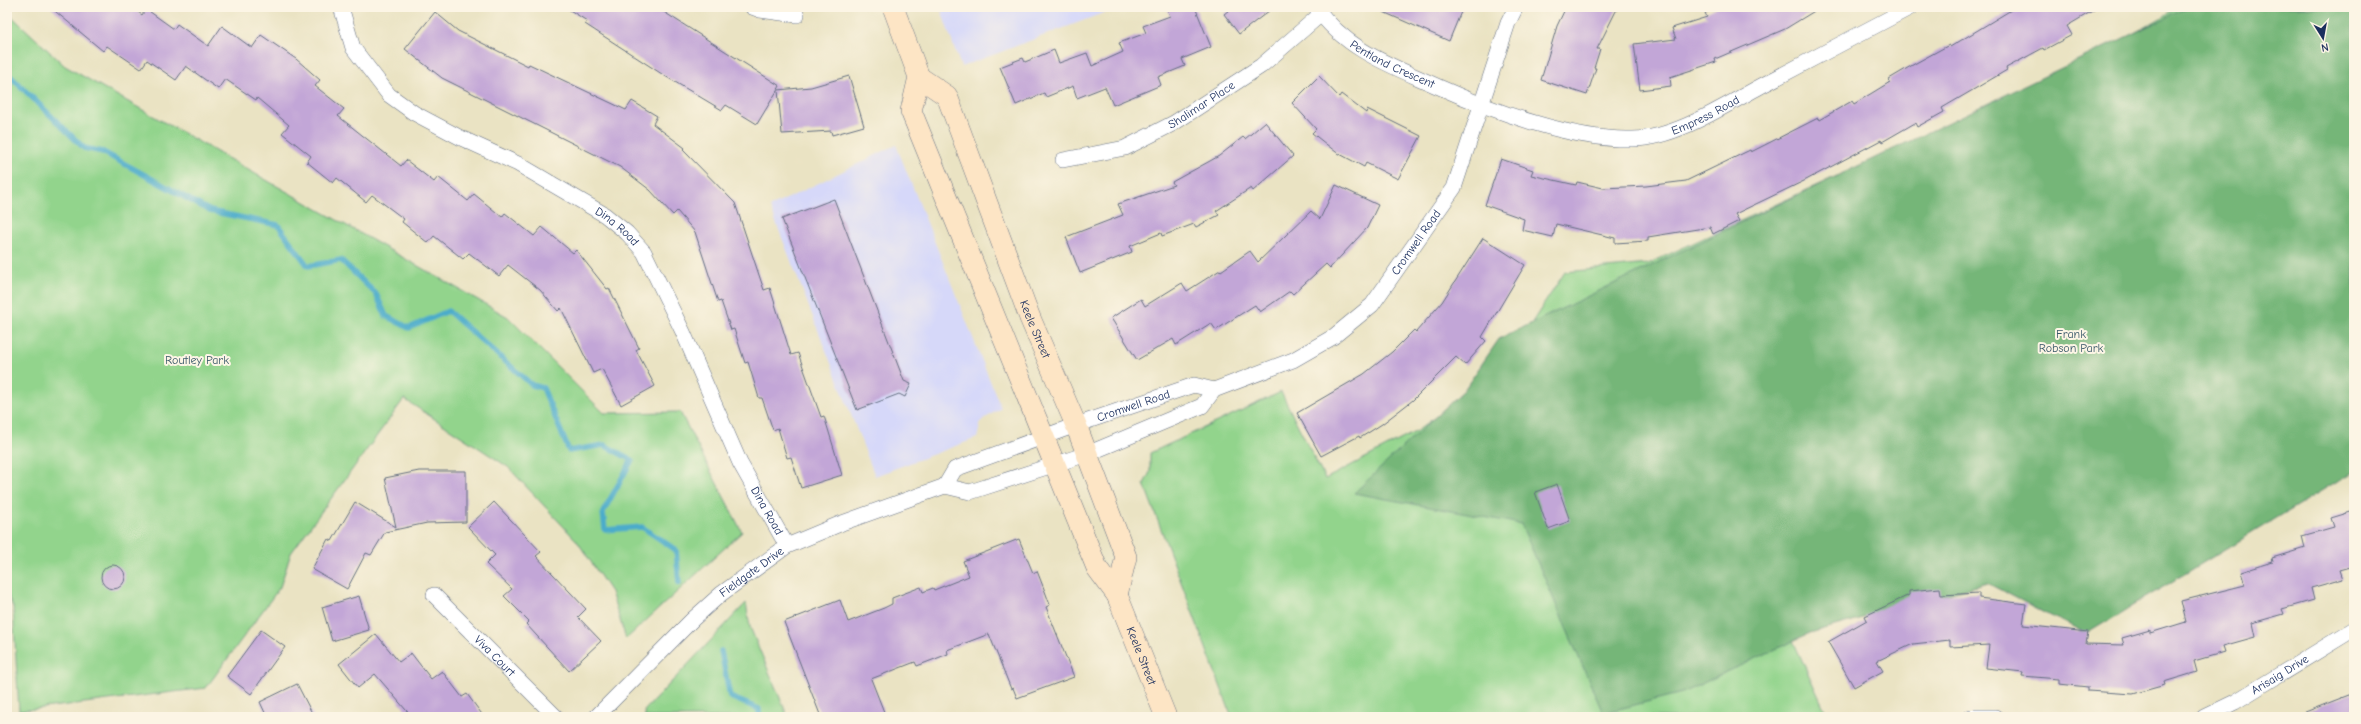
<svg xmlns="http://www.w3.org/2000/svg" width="2361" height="724" font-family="'Comic Neue',sans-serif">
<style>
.built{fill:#d6d8f9}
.green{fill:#92d48c;stroke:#568275}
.forest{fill:#75b678;stroke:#48726b}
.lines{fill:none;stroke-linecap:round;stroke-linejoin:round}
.stream{stroke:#4bacca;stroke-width:5.5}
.building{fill:#c2a6d7}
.minor-casing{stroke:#636e81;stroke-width:16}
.secondary-casing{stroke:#636e81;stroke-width:22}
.minor{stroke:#fff;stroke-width:15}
.secondary{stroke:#fde5c5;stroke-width:21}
.labels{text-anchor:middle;stroke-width:4;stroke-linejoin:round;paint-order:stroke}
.street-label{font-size:12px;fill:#1b2f5e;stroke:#fcf5e5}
.park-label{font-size:12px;fill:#39586a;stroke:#fcf5e5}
</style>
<rect width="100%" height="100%" fill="#fcf5e5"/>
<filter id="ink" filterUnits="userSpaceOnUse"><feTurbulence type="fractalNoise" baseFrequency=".025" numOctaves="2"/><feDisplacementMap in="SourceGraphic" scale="8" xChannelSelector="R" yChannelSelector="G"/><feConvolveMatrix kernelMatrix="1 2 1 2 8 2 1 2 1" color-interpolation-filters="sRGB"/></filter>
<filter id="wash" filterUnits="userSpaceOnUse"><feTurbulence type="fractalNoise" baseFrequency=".012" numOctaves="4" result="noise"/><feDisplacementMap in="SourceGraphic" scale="16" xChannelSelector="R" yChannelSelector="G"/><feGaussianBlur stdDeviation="0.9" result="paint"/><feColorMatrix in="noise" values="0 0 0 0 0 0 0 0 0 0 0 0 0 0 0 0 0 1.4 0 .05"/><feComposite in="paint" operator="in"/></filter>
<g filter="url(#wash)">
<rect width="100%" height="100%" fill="#eae3c3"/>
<path class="built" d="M940 7H1119L961 67Z
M896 145 1001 408 981 421 977 438 875 476 770 207Z"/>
<path class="green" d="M2180 7H2354V440L2142 600 2073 623 1964 568 1785 623 1828 717H1232L1144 484 1150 472V453L1281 392 1325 479 1417 431 1506 362 1565 272 1648 264 2092 57Z
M7 12 65 66 508 317 604 413 680 412 742 532 626 639 611 592 577 541 508 467 404 399 291 553 280 587 206 688 19 711 13 607 7 594Z
M746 603 750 627 788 717H645L644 711Z"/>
<path class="forest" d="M2188 7H2354V471L2086 634 1987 583 1810 633 1682 693 1603 713 1521 524 1354 493 1464 390 1499 339Z"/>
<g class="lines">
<path class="stream" d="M7 73 84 148 103 152 210 211 278 225 308 266 341 260 376 294 386 316 409 328 448 311 532 385 543 388 569 451 604 445 632 460 603 512 605 530 642 527 676 550 679 583
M721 651 730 697 759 709V717"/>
</g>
<g id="blocks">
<path class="building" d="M50 7H132L142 15 146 9 174 29 177 24 208 46 222 26 252 48 261 35 296 59 320 80 315 86 344 109 338 116 401 166 406 160 434 182 438 177 468 201 474 194 502 217 505 213 534 236 542 227 573 253 576 250 607 289 609 288 639 348 636 350 655 386 621 405 602 369 593 373 561 308 558 311 540 290 508 265 499 276 469 253 463 259 434 236 428 243 402 222 404 219 372 195 366 202 337 178 333 183 307 162 311 156 282 133 289 125 257 98 256 100 225 79 218 89 186 66 176 80 147 60 141 69 107 46 103 51Z
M565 7H656L780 86 757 124 726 105 722 110 665 76 585 24 587 21Z
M1166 7H1195L1211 47 1182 59 1185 66 1158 77 1161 85 1113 105 1105 87 1077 98 1073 86 1046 97 1044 93 1016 105 1000 67 1023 58 1025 62 1054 50 1059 63 1087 53 1092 66 1123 52 1119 43 1146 33 1143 26 1170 16Z
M1233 7H1274L1239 34 1224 14Z
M1372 7H1463L1449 41Z
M1566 7H1618L1597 49H1600L1594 68H1596L1587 95 1541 80 1557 26Z
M1717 7H1821L1785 29 1715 59 1716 62 1670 77 1671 86 1640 90 1634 44 1676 39 1672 28 1707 17 1705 13Z
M2016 7H2099L2067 26 2072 35 2044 50 2043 48 2006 68 2007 70 1942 108 1944 112 1917 127 1915 123 1882 142 1881 140 1806 180 1735 214 1739 221 1713 234 1710 227 1648 237V241L1615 243V238L1556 224 1553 237 1522 230 1524 219 1485 205 1501 159 1533 170 1531 175 1576 185 1577 182 1603 188 1646 186 1686 181 1750 150 1751 152 1818 118 1819 120 1852 101 1854 104 1890 82 1889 79 1916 63 1949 45 1950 47Z
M435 12 458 31 528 66 529 64 626 110 632 101 657 116 653 124 685 148 683 150 735 203 764 290 770 288 791 355 798 353 821 417 824 416 842 475 801 488 791 457 787 458 778 428 773 430 762 398H759L748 362 745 363 734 329 731 330 721 301 718 302 695 232 677 211 673 215 650 190 620 167 442 78 405 49Z
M849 76 864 126 832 135 831 131 782 134 778 90 811 87Z
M1319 76 1339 97 1341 94 1366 113 1367 109 1421 136 1398 179 1366 163 1364 167 1336 152 1312 133 1316 129 1292 103Z
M1265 122 1293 156 1253 191 1251 188 1216 211 1219 215 1196 227 1194 224 1162 236 1161 233 1130 246 1132 252 1080 273 1066 237 1123 215 1118 204 1174 185 1172 182 1219 156 1243 137 1245 139Z
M1336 185 1378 205 1367 228 1330 268 1326 264 1293 294 1290 291 1260 312 1255 305 1216 330 1211 323 1176 345 1173 339 1137 360 1111 318 1141 299 1145 306 1182 283 1187 291 1220 270 1221 271 1250 251 1258 262 1311 211 1320 219Z
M834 199 904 381 911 384 905 397 899 394 857 410 782 219Z
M1483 238 1525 265 1482 337 1486 341 1465 365 1456 357 1413 400 1382 424 1360 438 1359 436 1321 456 1297 413 1364 374 1392 352 1414 330 1416 332 1442 302Z
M419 471H466V522L427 523 385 532 371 555 366 553 347 589 312 569 328 539 332 541 355 502 396 527 385 478Z
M1557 484 1570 521 1548 529 1535 492Z
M494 502 541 552 536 556 586 609 578 617 601 641 569 671 526 624 529 621 504 596 512 589 486 564 495 555 468 527Z
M2354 511V566L2340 570 2343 579 2311 588 2314 600 2282 609 2284 614 2252 623 2255 637 2223 646 2225 652 2194 661 2197 672 2164 682 2165 685 2133 694 2088 691V687L2059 684V679L2022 676 2023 672 1986 668 1989 645 1950 647V640L1913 644 1877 661 1883 671 1854 687 1828 642 1867 620 1865 616 1909 595V591L1940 588 1941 595 1979 593V598L2026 604 2023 625 2088 632 2086 644 2124 645 2122 638 2150 630V633L2186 622 2181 601 2245 585 2241 572 2273 562 2272 558 2305 548 2302 536 2334 527 2331 518Z
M1019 539 1033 573 1037 571 1046 594 1050 605 1046 607 1074 677 1017 698 1013 688 1011 689 989 634 947 650 948 654 917 666 915 662 871 679 886 717H821L784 622 840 600 848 622 884 608 892 604V598L921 587 923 592 933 588 934 590 969 576 963 561Z
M101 577a12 12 0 1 1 24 0a12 12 0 1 1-24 0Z
M359 596 369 630 332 641 322 607Z
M261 630 285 647 251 694 227 676Z
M376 634 399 662 411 653 431 679 442 671 462 697 467 694 484 717H412L375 674 358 688 339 664Z
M297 684 314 717H267L260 702Z
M2354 693V717H2295V716Z"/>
</g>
</g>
<g filter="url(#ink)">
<use href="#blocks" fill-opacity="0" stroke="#636e81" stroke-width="1"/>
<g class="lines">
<g class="minor-casing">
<g id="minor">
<path id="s1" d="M341 7 353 48 389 95 414 113 461 138 518 164 605 215 627 233 644 252 683 332 740 463 787 546"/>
<path d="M752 7 760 10 797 15"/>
<path id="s2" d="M1316 7C1346 51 1393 66 1439 87 1493 111 1574 141 1633 139 1676 138 1724 106 1761 86 1811 60 1861 33 1911 7"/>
<path id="s3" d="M1063 160 1125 148 1174 123 1261 66 1321 14"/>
<path id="s4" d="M945 486 955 469 1076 425 1194 385 1214 390"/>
<path id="s5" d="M434 595 556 717"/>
<path id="s6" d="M596 717 693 619 721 594 787 546 842 523 945 486 970 492 1087 454 1202 406 1214 390 1293 360 1333 337 1372 305 1454 188 1508 23 1516 7"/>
<path d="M1971 717H1995"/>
<path id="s7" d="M2204 717 2235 702 2354 629"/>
</g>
</g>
<g class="secondary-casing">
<g id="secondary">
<path id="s8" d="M893 7 919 77 911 111 1097 568 1117 595 1166 717"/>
<path id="s9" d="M919 77 947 96 1030 318 1076 425 1126 557 1117 595"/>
</g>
</g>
<use href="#minor" class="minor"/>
<use href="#secondary" class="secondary"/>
</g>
</g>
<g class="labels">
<g class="street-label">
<text dy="4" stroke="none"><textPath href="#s2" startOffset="97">Pentland Crescent</textPath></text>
<text dy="4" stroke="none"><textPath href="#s3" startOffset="151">Shalimar Place</textPath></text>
<text dy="4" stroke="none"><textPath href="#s2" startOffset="428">Empress Road</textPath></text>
<text dy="4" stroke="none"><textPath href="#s1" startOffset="366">Dina Road</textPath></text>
<text dy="4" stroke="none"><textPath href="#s6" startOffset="977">Cromwell Road</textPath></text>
<text dy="4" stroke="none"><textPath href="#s9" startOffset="283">Keele Street</textPath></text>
<text dy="4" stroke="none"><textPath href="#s4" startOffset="209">Cromwell Road</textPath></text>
<text dy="4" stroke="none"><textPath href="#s1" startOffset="690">Dina Road</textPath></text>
<text dy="4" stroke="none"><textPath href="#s6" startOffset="213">Fieldgate Drive</textPath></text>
<text dy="4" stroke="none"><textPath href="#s5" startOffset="86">Viva Court</textPath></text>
<text dy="4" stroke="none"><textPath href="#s8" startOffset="702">Keele Street</textPath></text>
<text dy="4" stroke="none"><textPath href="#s7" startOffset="87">Arisaig Drive</textPath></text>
</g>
<g class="park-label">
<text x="2071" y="338">Frank<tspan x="2071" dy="14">Robson Park</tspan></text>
<text x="197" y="364">Routley Park</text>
</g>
</g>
<rect width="2361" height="724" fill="none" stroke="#fcf5e5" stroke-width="24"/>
<g transform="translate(2323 38) rotate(169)" stroke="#fcf5e5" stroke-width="3" paint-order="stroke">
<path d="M0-3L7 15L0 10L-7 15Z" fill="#1b2f5e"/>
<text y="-6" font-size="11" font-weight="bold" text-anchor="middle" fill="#1b2f5e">N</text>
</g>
</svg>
